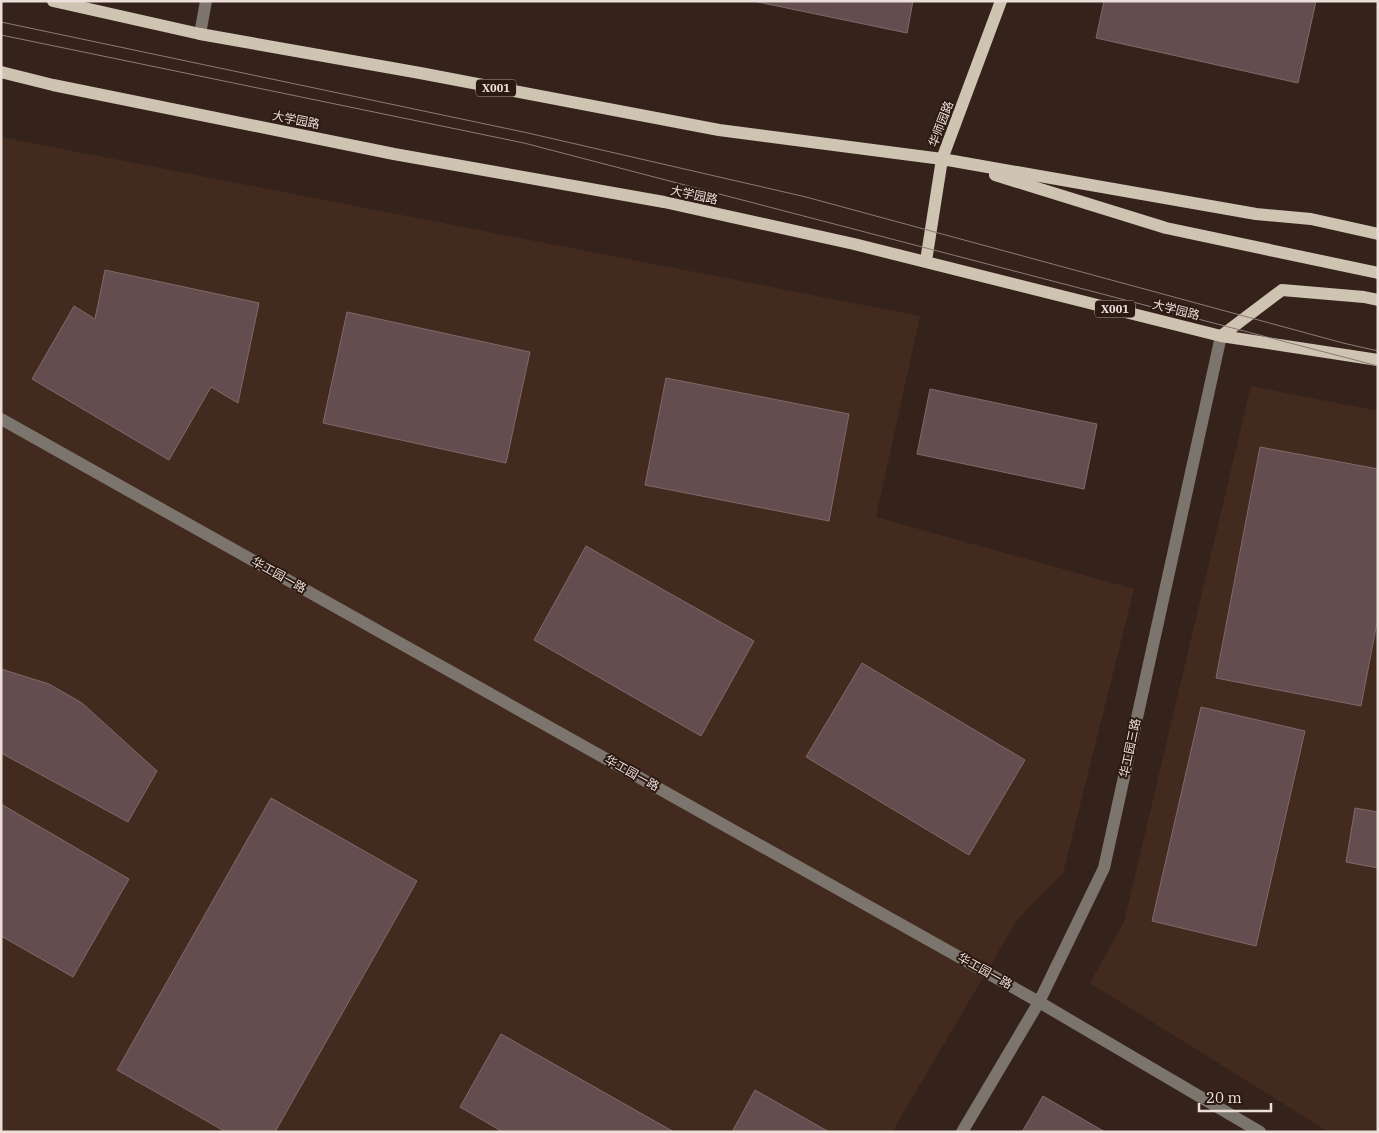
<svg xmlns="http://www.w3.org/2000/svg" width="1379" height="1133" font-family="'IBM Plex Serif','Noto Sans SC',serif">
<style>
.built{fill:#432a1f}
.building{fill:#644d4f;stroke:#81696b}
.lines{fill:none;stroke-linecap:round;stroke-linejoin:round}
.minor{stroke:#7b756d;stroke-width:12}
.major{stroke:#cfc3b2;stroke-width:12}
.tram{stroke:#8b7c75;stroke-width:1}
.labels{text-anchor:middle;stroke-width:4;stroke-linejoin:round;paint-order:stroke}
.shield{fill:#2b1912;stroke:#b2a49e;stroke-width:1}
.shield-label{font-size:11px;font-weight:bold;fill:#ecdfda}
.street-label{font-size:12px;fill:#ecdfda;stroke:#2b1912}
</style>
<rect width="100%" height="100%" fill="#35231b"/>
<path class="built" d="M1 137 920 316 876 517 1134 589 1063 873 1017 920 892 1132H1Z
M1251 386 1378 411V1132H1329L1090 983 1124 922Z"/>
<path class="building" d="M753 1H913L907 33Z
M1104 1H1316L1298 83 1096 38Z
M105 270 259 303 238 403 211 387 169 460 32 379 74 306 95 319Z
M347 312 530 352 506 463 323 423Z
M666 378 849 414 829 521 645 485Z
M930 389 1097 424 1084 489 917 454Z
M1260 447 1378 469V617L1361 706 1216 678Z
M586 546 754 641 701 736 534 640Z
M862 663 1025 760 969 855 806 757Z
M1 669 49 684 82 703 157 771 128 822 1 753Z
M1201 707 1305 731 1256 946 1152 921Z
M271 798 417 881 275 1132H226L117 1070Z
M1 804 129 879 73 977 1 936Z
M1355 808 1378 812V868L1346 862Z
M501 1034 674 1132H503L460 1107Z
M755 1090 829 1132H732Z
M1043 1096 1105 1132H1022Z"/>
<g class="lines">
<path class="minor" d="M200 34 206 1
M1 419 1039 1002 1260 1132
M962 1132 1039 1002 1104 868 1221 336"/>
<path class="major" d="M53 1 200 34 420 73 719 130 942 159 1256 214 1311 219 1378 234
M1 72 53 85 394 154 664 202 854 244 1221 336 1378 360
M995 175 1166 228 1378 273
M926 261 942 159 1001 1
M1221 336 1282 290 1364 297 1378 300"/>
<path class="tram" d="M1 22 528 133 806 197 1343 343 1378 351
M1 35 524 143 1378 366"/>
</g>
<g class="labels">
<g class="shield">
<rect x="476" y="79.5" width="40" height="17" rx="4"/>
<rect x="1095" y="300.5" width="40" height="17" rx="4"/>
</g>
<g class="shield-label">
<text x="496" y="92">X001</text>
<text x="1115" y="313">X001</text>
</g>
<g class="street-label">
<text transform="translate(296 120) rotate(11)" y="4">大学园路</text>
<text transform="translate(941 124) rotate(-69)" y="4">华师园路</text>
<text transform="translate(694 195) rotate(12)" y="4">大学园路</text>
<text transform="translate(1176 310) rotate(14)" y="4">大学园路</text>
<text transform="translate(279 575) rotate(29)" y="4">华工园一路</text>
<text transform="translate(1130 748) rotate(-78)" y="4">华工园三路</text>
<text transform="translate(632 773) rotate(29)" y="4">华工园一路</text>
<text transform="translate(985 971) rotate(29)" y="4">华工园一路</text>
</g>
</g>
<rect width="1379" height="1133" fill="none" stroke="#ecdfda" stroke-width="5"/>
<path d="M1199 1103v8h72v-8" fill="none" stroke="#ecdfda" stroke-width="2.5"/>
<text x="1206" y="1103" font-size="15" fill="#ecdfda" stroke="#2b1912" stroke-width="4" paint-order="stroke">20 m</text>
</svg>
